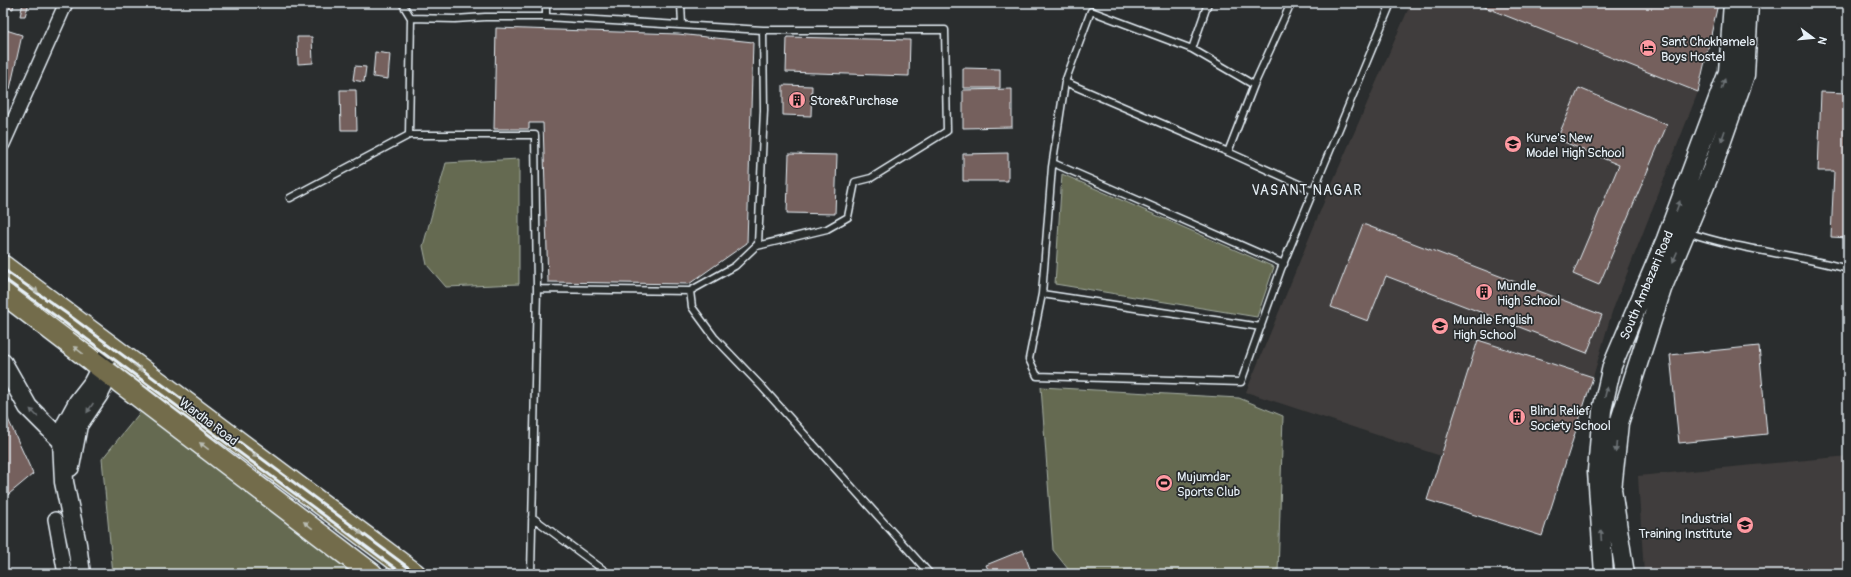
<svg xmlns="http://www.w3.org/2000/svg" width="1851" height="577" font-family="Pangolin,sans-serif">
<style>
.built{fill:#403d3c}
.green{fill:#656b51;stroke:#a6aea4}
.building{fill:#74615d;stroke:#e8f1f8}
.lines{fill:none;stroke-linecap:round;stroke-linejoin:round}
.service-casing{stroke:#e8f1f8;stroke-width:9}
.minor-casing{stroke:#e8f1f8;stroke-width:16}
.secondary-casing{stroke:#e8f1f8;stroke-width:21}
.trunk-casing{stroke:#e8f1f8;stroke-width:24}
.service{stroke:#2a2d2e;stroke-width:6}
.minor{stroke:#2a2d2e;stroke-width:13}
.secondary{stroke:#2a2d2e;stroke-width:18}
.trunk{stroke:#736c4b;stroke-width:21}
.rail{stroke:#e8f1f8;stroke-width:3}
.oneway{fill:#6c7275}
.oneway2{fill:#b9bcb3}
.labels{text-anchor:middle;stroke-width:3.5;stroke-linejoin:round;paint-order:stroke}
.poi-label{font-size:13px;fill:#e8f1f8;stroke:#2a2d2e;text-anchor:start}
.street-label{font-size:13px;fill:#e8f1f8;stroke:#2a2d2e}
.neighbourhood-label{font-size:14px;letter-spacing:1px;fill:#e8f1f8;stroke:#2a2d2e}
</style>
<rect width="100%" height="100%" fill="#2a2d2e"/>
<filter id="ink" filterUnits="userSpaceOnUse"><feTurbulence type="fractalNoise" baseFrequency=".025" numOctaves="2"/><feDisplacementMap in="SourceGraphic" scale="8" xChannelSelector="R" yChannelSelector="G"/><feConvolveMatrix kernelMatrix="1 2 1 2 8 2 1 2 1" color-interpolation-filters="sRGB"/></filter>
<g filter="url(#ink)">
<path class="built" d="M1411 3H1474L1698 92 1612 312 1593 377 1478 340 1441 456 1246 392 1326 197Z
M1848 456V574H1644L1638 476Z"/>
<path class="green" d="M519 159V284L446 287 427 265 423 246 446 163Z
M1062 174 1274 267 1257 317 1055 284Z
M1041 387 1239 398 1283 416 1278 574H1072L1053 550Z
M142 410 359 574H113L102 459Z"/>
<path class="building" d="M3 3H14L13 9 3 7Z
M23 3H29L25 16H20Z
M1474 3H1718V4L1698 92Z
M496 28 678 34 753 42 747 243 689 284 548 282 543 123H529V129H494Z
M3 29 22 35 10 89 3 86Z
M297 37H312L313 63 298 64Z
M787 37 910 40 909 76 786 72Z
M375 52 390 54 388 79 373 77Z
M355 66 366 67 364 82 353 80Z
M963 68 1000 69V88H963Z
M783 85 812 86 811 116 783 115Z
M1579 88 1667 125 1599 285 1573 274 1619 165 1557 139Z
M1012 89V127L963 128V90Z
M340 90H356L357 130H341Z
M1821 92 1848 93V238L1831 237 1834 171H1818Z
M1008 153V181H963V154Z
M789 154 837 155 835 214 787 213Z
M1363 224 1602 315 1587 353 1386 276 1368 321 1331 307Z
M1478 340 1593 377 1542 536 1427 500Z
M1759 346 1767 434 1679 443 1670 355Z
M3 408 33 474 3 499Z
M1023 550 1032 574H990L986 565Z"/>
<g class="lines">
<g class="service-casing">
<path id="service" d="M402 3 411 18 409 135H535L537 289 531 574
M681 3 682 25
M1208 3 1192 49 1091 11 1065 82 1052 167 1042 294 1029 359 1037 376 1241 382 1281 269 1391 3
M546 17V3
M411 18 455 19 485 17H546L763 30 764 110 758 244 735 266 690 291 692 307 714 337 762 387 930 574
M1192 49 1254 85 1291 3
M1065 82 1228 152 1254 85
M1228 152 1314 191
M1053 163 1284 264
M290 198 409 135
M1687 232C1739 250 1795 254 1848 269
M757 246 827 229 848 217 855 182 871 178 947 131 945 30H763
M537 289 690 291
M1042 294 1261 327
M532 517 609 574"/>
</g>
<g class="minor-casing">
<path id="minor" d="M3 144 66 3
M55 519 65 574"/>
</g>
<g class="secondary-casing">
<path id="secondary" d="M3 363 28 407 62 441
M70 467 78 425 99 394 106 380
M81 574 77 544 64 482 62 441 66 424 78 402 92 384 111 348
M1604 574 1597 471 1602 410 1612 366 1666 239 1728 72 1733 3
M1625 574 1612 490 1619 423 1662 289 1712 169 1745 75 1749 3"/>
</g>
<g class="trunk-casing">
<path id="trunk" d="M3 266 415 574
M3 293 372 574"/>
</g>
<use href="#service" class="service"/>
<use href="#minor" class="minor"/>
<use href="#secondary" class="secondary"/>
<use href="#trunk" class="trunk"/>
<path class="rail" d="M3 269 66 313 417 574
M3 278 61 320 403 574"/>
</g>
<defs><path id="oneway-solid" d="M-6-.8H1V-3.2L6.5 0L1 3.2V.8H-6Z"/></defs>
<g class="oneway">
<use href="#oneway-solid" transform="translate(1723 84) rotate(-70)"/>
<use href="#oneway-solid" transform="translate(1723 136) rotate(109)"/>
<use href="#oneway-solid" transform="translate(1678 206) rotate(-70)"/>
<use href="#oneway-solid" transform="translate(1675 257) rotate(113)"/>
<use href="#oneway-solid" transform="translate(1606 392) rotate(-77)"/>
<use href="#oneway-solid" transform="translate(90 408) rotate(124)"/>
<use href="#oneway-solid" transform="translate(34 413) rotate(-135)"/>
<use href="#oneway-solid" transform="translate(1616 447) rotate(95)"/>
<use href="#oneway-solid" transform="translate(1601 535) rotate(-94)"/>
</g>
<g class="oneway2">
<use href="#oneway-solid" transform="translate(34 289) rotate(37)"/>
<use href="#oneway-solid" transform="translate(78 350) rotate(-143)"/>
<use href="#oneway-solid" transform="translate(138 368) rotate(37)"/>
<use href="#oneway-solid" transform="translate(204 446) rotate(-143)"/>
<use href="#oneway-solid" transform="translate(253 454) rotate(37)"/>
<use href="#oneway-solid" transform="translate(308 525) rotate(-143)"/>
<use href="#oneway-solid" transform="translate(358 531) rotate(37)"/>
</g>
</g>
<defs>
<g id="hotel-disc" transform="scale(0.9)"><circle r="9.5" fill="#ff9aa2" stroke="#2a2d2e"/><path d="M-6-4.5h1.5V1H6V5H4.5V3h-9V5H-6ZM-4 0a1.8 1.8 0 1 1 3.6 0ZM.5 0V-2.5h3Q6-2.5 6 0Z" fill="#111"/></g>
<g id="building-disc" transform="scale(0.9)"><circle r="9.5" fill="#ff9aa2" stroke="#2a2d2e"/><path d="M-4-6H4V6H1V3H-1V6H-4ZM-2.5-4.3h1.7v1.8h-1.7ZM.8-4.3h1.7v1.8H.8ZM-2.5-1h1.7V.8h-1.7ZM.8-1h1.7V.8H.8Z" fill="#111"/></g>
<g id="school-disc" transform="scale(0.9)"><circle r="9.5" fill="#ff9aa2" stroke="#2a2d2e"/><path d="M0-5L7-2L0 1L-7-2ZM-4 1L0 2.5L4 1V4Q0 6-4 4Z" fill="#111"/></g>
<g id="stadium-disc" transform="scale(0.9)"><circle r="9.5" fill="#ff9aa2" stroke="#2a2d2e"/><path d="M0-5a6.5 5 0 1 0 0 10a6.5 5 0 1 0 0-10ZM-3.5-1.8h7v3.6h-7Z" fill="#111"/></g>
<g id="university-disc" transform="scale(0.9)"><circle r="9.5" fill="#ff9aa2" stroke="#2a2d2e"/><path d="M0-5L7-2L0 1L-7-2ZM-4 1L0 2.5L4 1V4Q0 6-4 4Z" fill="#111"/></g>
</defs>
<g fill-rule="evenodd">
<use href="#hotel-disc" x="1648" y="48"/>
<use href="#building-disc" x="797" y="100"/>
<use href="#school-disc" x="1513" y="144"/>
<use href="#building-disc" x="1484" y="292"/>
<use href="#school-disc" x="1440" y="326"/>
<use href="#building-disc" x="1517" y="417"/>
<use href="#stadium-disc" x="1164" y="483"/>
<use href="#university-disc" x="1745" y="525"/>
</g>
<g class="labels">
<g class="poi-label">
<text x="1661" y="46">Sant Chokhamela<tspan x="1661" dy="15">Boys Hostel</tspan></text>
<text x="810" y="105">Store&amp;Purchase</text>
<text x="1526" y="142">Kurve's New<tspan x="1526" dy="15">Model High School</tspan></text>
<text x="1497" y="290">Mundle<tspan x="1497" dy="15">High School</tspan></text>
<text x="1453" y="324">Mundle English<tspan x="1453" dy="15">High School</tspan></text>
<text x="1530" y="415">Blind Relief<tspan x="1530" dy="15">Society School</tspan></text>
<text x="1177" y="481">Mujumdar<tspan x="1177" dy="15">Sports Club</tspan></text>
<text x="1732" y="523" text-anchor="end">Industrial<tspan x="1732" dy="15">Training Institute</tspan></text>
</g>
<g class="street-label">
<text transform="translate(1646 285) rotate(-67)" y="5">South Ambazari Road</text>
<text transform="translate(209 421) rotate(37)" y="5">Wardha Road</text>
</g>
<g class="neighbourhood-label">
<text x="1307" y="195">VASANT NAGAR</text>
</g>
</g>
<rect width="1851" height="577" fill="none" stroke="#2a2d2e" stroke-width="16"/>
<rect x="8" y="8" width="1835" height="561" fill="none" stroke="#e8f1f8" stroke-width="1.5" filter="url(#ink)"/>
<g transform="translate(1813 38) rotate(106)" stroke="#2a2d2e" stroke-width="3" paint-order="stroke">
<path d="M0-3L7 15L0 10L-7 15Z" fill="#e8f1f8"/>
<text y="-6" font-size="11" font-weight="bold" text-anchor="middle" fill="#e8f1f8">N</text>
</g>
</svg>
